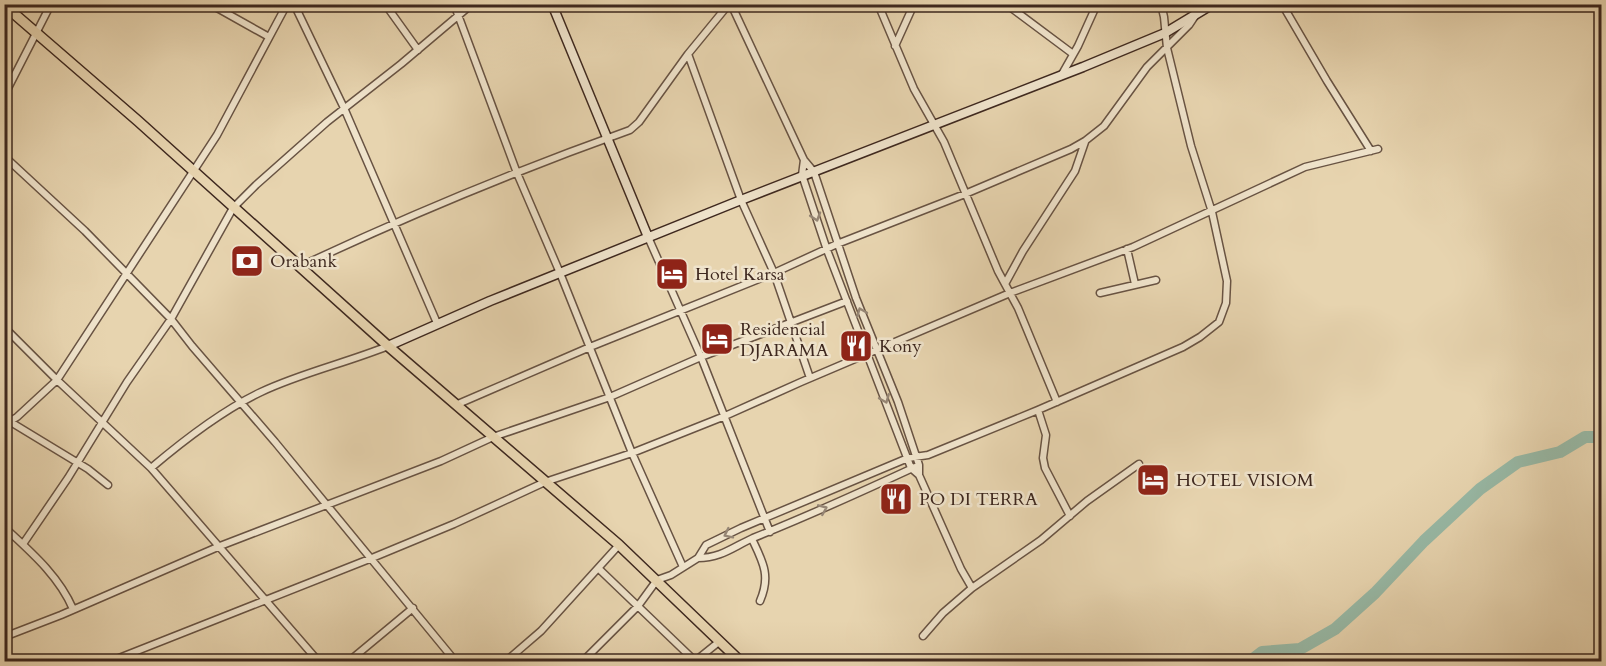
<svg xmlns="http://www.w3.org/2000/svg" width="1606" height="666" font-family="Cardo,serif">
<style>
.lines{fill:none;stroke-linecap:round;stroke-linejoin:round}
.river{stroke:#98b9a6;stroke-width:12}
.minor-casing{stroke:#685343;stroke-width:9}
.secondary-casing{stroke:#3e281f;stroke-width:11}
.primary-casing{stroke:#3e281f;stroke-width:12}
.minor{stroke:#efe3cb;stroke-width:6}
.secondary{stroke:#efe3cb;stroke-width:8}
.primary{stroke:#e7d4af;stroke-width:9}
.oneway{stroke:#968675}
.labels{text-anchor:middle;stroke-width:5;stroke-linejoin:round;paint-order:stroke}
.poi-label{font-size:18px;fill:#3e281f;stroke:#efe3cb;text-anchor:start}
</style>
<rect width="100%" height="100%" fill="#e7d4af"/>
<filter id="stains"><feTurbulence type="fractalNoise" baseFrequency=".00333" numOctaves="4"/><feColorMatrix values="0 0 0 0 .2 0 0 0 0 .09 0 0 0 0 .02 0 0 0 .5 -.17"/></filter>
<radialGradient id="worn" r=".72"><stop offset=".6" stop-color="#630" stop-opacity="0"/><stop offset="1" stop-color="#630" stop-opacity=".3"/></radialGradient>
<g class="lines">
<path class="river" d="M1249 662 1262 652 1300 649 1335 629 1375 593 1424 541 1480 489 1518 462 1560 452 1585 437H1602"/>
<g class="minor-casing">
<path id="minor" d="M210 4 269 37
M294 4 344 108 437 323
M385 4 418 50
M454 4 517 173 560 273 632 453 683 567
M731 4 804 160 814 172 856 298 898 402 919 465V475L961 569 972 588
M878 4 914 89 944 142 998 271 1018 308 1057 402
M1006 4 1073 54
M1282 4 1327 81 1371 151
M895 46 914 4
M688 54 741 200 774 273 810 378
M1061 76 1078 46 1097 4
M4 96 51 4
M4 156 85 231 171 319 192 346 275 442 456 662
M804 160 802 175 827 250 911 468 919 475
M648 237 701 357 770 532
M1127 249 1135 284
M299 267C407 216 518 170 630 130L639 122 688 54 729 4
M1005 284 1023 251 1075 171 1085 142
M1100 293 1156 280
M4 327 57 380 151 468 319 662
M458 404 590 347 774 273 837 244 965 194 1071 149 1085 141 1104 126 1147 67 1189 25 1203 4
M1038 410 1046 435 1043 458 1045 468 1070 516
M4 418 88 469 108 485
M4 425 17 417 57 380 217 135 287 4
M151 468C184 440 221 411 261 392 301 373 346 363 388 346
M4 527C31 552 59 576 73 609
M752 539C763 562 771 576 760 601
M23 544 68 478 127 382 171 319 233 208 256 185 327 122 401 64 472 4
M698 558C721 558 733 547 753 538 808 516 861 492 915 467
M598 568 695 661
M923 636 943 613 972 588 1041 540 1087 501 1139 464
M4 637 61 615 220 546 441 461 493 437 610 397 701 357 847 301
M109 662 372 558 454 524 545 482 632 453 725 416 801 382 1010 293 1133 247 1305 167 1378 149
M348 662 413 608
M505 662 541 631 619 545
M582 662 638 606 657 580 671 575 698 558 706 545 741 528 908 458 928 455 1038 410 1183 347 1200 337 1219 322 1226 303 1227 281 1212 212 1191 146 1167 48 1164 17 1161 4
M694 662 720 641"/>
</g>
<g class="secondary-casing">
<path id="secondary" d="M552 4 648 237
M388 346 490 301 741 200 1083 67 1165 33 1213 4"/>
</g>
<g class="primary-casing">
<path id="primary" d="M4 5 138 121 388 346 619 545 741 662"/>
</g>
<use href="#minor" class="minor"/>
<use href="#secondary" class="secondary"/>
<use href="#primary" class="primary"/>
</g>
<defs><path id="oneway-chevron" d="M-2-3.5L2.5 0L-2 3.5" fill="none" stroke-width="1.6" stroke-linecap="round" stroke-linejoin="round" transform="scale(1.5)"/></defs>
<g class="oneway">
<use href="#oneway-chevron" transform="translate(816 217) rotate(72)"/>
<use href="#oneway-chevron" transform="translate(861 312) rotate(-112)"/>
<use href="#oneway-chevron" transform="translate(885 399) rotate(68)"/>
<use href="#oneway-chevron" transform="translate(823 509) rotate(-23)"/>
<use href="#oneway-chevron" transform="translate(728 534) rotate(154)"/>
</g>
<defs>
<g id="bank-square" transform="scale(1.725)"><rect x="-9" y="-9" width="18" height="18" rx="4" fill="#8f2418" stroke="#efe3cb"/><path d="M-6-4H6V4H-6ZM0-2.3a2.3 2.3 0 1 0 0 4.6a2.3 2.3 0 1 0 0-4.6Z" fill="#fff"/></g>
<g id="hotel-square" transform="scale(1.725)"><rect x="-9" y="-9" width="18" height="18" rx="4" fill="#8f2418" stroke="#efe3cb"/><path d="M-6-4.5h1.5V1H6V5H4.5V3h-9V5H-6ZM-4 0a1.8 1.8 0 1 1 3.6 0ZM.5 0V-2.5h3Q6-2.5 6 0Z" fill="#fff"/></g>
<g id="restaurant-square" transform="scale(1.725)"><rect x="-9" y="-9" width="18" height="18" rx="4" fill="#8f2418" stroke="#efe3cb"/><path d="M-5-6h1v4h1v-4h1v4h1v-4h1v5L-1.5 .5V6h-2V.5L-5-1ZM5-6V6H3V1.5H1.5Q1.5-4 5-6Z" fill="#fff"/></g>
</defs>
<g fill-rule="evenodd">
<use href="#bank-square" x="247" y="261"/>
<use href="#hotel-square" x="672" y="274"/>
<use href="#hotel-square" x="717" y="339"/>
<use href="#restaurant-square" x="856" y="346"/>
<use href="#hotel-square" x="1153" y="480"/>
<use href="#restaurant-square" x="896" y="499"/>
</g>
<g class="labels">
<g class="poi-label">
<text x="270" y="267">Orabank</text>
<text x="695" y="280">Hotel Karsa</text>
<text x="740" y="335">Residencial<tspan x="740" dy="21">DJARAMA</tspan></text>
<text x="879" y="352">Kony</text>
<text x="1176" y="486">HOTEL VISIOM</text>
<text x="919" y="505">PO DI TERRA</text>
</g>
</g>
<rect width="1606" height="666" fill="none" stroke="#e7d4af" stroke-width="24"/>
<rect x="6" y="6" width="1594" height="654" fill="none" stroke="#3e281f" stroke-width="3"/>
<rect x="12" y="12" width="1582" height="642" fill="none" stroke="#3e281f" stroke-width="1.5"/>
<rect width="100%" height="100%" filter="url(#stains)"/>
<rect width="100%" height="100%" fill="url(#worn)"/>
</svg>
